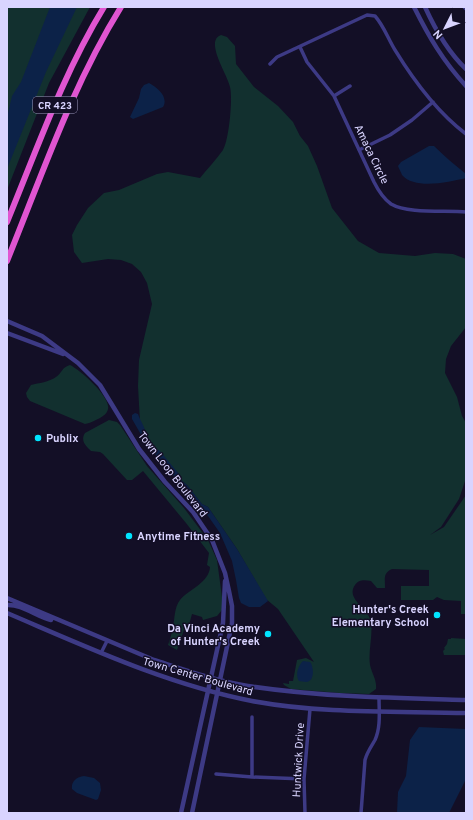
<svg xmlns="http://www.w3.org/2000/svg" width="473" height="820" font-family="Overpass,sans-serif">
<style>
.green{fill:#12302f}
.water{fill:#0c2248}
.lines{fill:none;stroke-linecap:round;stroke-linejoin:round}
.minor{stroke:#3d3a85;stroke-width:3.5}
.tertiary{stroke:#3d3a85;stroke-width:4.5}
.trunk{stroke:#e055d1;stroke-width:6}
.poi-dot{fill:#00e5ff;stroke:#130f26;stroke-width:1.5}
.labels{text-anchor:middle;stroke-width:3;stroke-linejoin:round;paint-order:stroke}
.shield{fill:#130f26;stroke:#9e99be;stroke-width:1}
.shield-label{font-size:10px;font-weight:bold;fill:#d9d4ff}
.street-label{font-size:11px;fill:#d9d4ff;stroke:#130f26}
.poi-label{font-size:11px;font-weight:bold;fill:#d9d4ff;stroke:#130f26;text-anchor:start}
</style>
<rect width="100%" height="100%" fill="#130f26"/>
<path class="green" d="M7 7H90L49 83 7 190Z
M221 35 227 37 235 46 236 64 254 87 278 106 293 122 300 136 308 146 317 166 332 208 358 241 379 253 415 256 435 253 453 254 466 259V327L451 346 446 359 445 373 457 397 462 416 466 423V478L459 499 441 527 430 535 444 527 466 495V614H461V601L444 600 437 597 433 600H401V586H429V570L392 569C383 573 385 578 385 588H377L371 581C365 580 359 579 355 585 345 599 369 609 371 622 373 636 368 651 370 665 372 674 377 680 376 689L369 694 340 693 291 689 284 685 283 683 289 684V681H293L297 660 306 658 314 662 278 609 266 599 237 549 208 507 202 504 187 485 181 480 179 474 153 449 147 440 145 430 140 422 138 386 139 360 152 304 147 283 141 272 132 264 121 260 108 259 82 263 74 252 72 235 77 225 88 208 104 193 119 190 157 174 168 172 200 178C207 169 216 160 223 150 229 140 233 98 230 87 228 75 204 41 221 35Z
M70 365C80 370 111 397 108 409 107 414 103 416 100 418 95 420 91 423 85 424L30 401 27 397 26 393 31 385C39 383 49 382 56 377 62 373 62 367 70 365Z
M109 420 117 422 120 425 147 466 184 508 208 540 217 560 222 597V610L217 616 203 620 202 617 192 614 189 625 186 624 177 650 168 645C170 639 172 633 173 627 175 618 174 608 180 600 189 589 209 583 210 567L207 565 209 553 186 523 143 471 132 480H127L103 454 100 452 91 451C86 446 80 441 85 433Z
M451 638 466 639V655H444L443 651 445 649 444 648 447 644 448 639H451Z"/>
<path class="water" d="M50 7H77L46 72 7 169V117L12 96 21 82Z
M149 83C157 87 169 97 163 107L133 119 130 117 139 98 141 89 144 85Z
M429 146H434C444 156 455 165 466 174V178C449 182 415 190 402 175 401 172 399 169 398 166L401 162Z
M135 413 138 414C140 420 143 424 145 430 148 439 147 441 153 449L159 450 179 474 181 480 187 485 202 504 208 507 237 549 268 601 260 607H249L241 603 239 598 236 580 232 561 220 533 208 516 147 445 132 419V415Z
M303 661 310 662C313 665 315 678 309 681 307 683 302 681 299 681 295 675 298 666 303 661Z
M419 727 466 729V779L449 813H397L398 792 406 776 410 740Z
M84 776 94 778 100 783 101 790 98 799 96 800 77 793 72 789C71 782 76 777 84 776Z"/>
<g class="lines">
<path class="minor" d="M464 7 466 9
M300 47 307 62 334 96 374 182C378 190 384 199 391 204 408 214 446 210 466 212
M270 64 277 57 367 15 375 16C384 26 388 39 395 50 414 81 437 112 466 134
M334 96 350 86
M359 150 390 135 412 120 433 102
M101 653 107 641
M216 774 252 777 304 779
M252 777V717
M305 813 304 779 310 709
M361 813 365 760C367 752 371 747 375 740 381 727 379 711 379 698"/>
<path class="tertiary" d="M414 7C429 37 443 61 466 86
M425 7C435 29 448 52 466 69
M7 321 42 336 78 363 100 385 139 449 165 482 193 512 212 540 225 573 229 591 232 606V623L192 813
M7 333 63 354
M7 598 154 660C185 670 216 681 248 686 320 697 393 698 466 700
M7 605C22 604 37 617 51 620
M7 613C87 647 166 684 252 701 322 714 395 711 466 713
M181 813 223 623 225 581"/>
<path class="trunk" d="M7 222C37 149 63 74 104 7
M7 261C42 175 72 86 121 7"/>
</g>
<g class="poi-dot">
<circle cx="38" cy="438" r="4"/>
<circle cx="129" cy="536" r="4"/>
<circle cx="437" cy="615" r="4"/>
<circle cx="268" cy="634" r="4"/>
</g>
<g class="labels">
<rect class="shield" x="33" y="97" width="44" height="16" rx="3"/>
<g class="shield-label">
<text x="55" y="109">CR 423</text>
</g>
<g class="street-label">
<text transform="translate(372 154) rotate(64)" y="4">Amaca Circle</text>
<text transform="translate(173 474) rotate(52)" y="4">Town Loop Boulevard</text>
<text transform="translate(198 676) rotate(16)" y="4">Town Center Boulevard</text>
<text transform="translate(298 760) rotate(-87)" y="4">Huntwick Drive</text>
</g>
<g class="poi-label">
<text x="46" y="442">Publix</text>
<text x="137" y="540">Anytime Fitness</text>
<text x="429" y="613" text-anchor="end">Hunter's Creek<tspan x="429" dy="13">Elementary School</tspan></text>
<text x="260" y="632" text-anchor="end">Da Vinci Academy<tspan x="260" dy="13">of Hunter's Creek</tspan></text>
</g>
</g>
<rect width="473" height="820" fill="none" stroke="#d9d4ff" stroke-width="16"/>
<g transform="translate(445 28) rotate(228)" stroke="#130f26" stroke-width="3" paint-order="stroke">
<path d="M0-3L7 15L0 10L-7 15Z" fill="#d9d4ff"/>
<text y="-6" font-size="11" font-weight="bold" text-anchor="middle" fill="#d9d4ff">N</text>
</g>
</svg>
